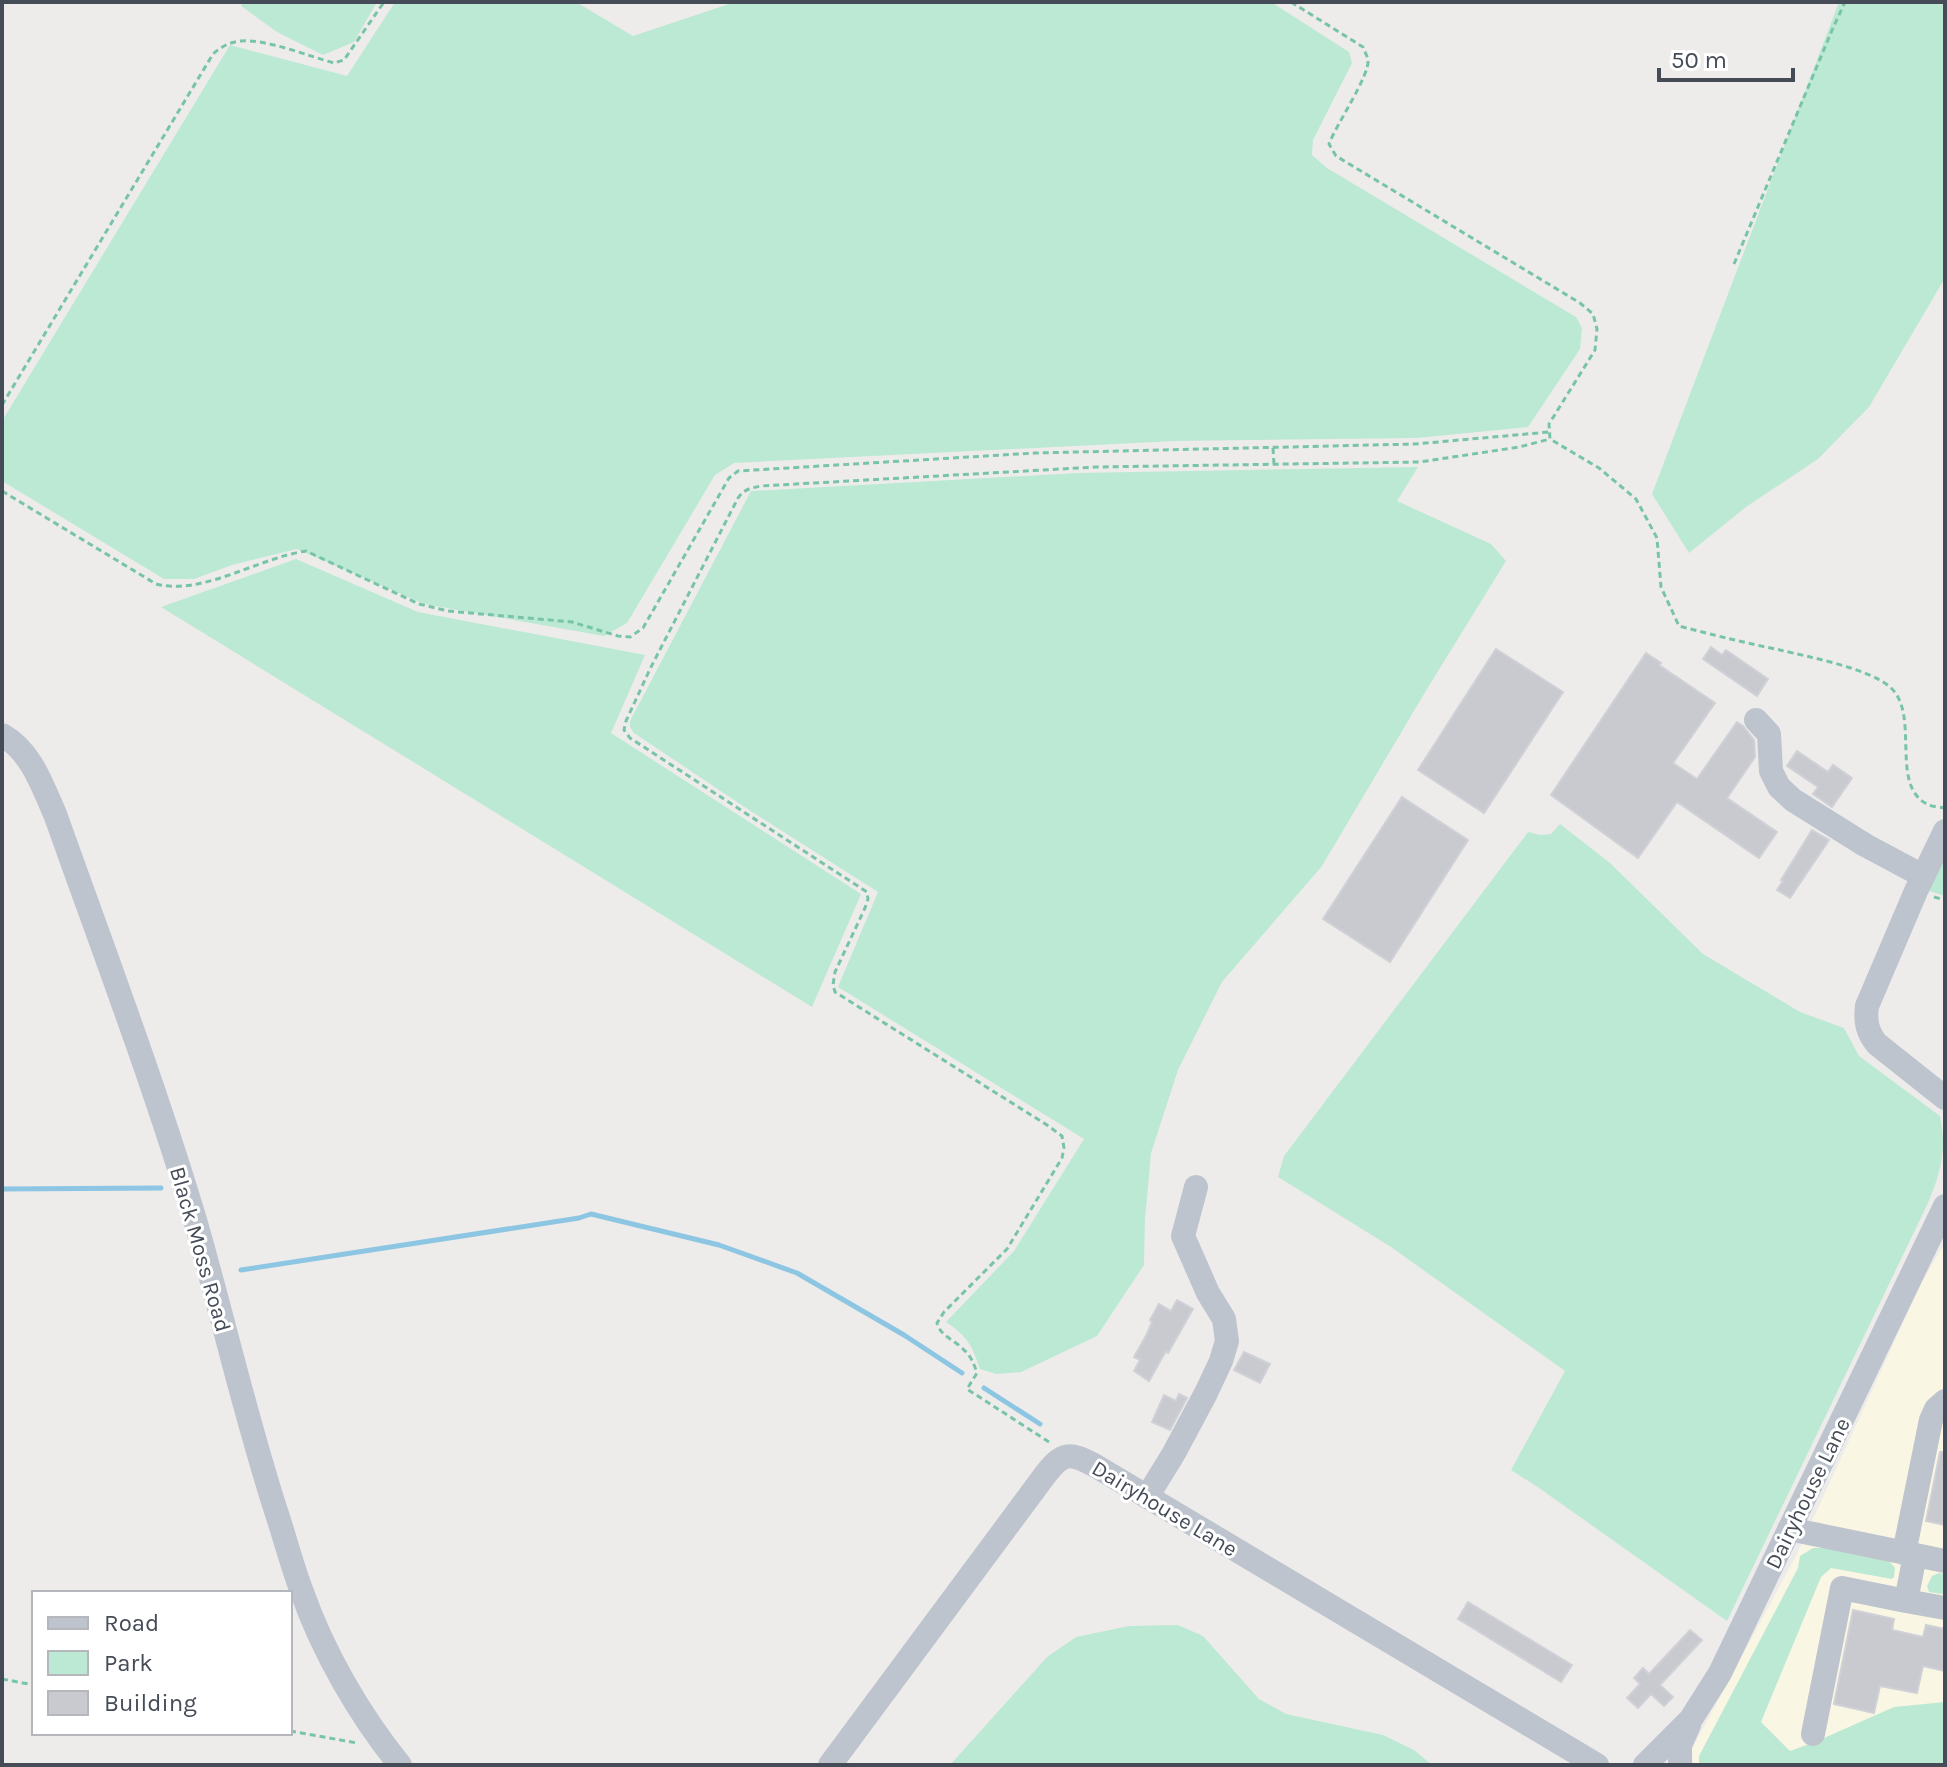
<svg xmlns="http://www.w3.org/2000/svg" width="1947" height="1767" font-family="Karla,sans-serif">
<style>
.commercial{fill:#f9f6e4}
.green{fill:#bce9d3}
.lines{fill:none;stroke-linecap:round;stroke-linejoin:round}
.stream{stroke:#8dc6e2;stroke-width:5}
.building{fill:#c9cad0;stroke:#d0d1d7;stroke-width:2}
.path{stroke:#78c4a8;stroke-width:3;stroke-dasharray:6 4;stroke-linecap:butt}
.minor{stroke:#bdc4cd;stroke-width:24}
.labels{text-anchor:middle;stroke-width:6;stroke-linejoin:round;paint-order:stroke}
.street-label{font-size:22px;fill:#454c57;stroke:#fff}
</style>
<rect width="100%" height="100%" fill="#eeeceb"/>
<path class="commercial" d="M1945 1245V1765H1693L1692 1749 1796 1556 1922 1282 1943 1246Z"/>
<path class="green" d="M243 2H377L354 42 323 55 277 32 241 6Z
M395 2H576L633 36 735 2H1271L1349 52 1352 63 1313 140 1312 155 1327 168 1576 317 1582 328 1580 349 1528 427 1417 438 1175 441 734 463 715 475 627 623 604 636 424 604 297 549 232 565 194 579H164L2 481V421L230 45 347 76Z
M1839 2H1945V278L1869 407 1818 459 1746 507 1689 553 1652 494Z
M1418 467 1397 501 1491 544 1506 561 1427 689 1322 866 1222 982 1178 1070 1151 1153 1145 1219 1144 1265 1097 1336 1021 1372 996 1374 980 1369C972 1345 967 1336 946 1322L1014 1251 1084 1139 838 987 878 892 752 812 634 733 630 727V721L751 491 1078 473Z
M296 559 418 612 645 655 611 733 861 894 812 1007 161 607Z
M1560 824 1610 863 1703 954 1800 1012 1844 1028 1859 1056 1940 1116C1947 1149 1941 1172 1928 1203L1727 1621 1539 1488 1511 1470 1565 1371 1391 1247 1278 1177 1284 1156 1528 832 1540 835 1551 834Z
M1945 849V896L1926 890Z
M1813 1548H1826L1889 1561 1895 1568 1894 1577 1892 1579 1831 1568 1821 1577 1761 1722 1790 1751 1815 1742 1894 1707 1945 1702V1765H1699V1756L1798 1568 1800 1556Z
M1939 1573 1945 1574V1592L1942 1594 1929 1592 1927 1586 1932 1576Z
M1178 1625 1203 1636 1259 1699 1286 1714 1383 1735 1414 1750 1432 1765H950L1047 1657 1076 1637 1129 1626Z"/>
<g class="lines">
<path class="stream" d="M2 1189 161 1188
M241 1270 579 1218 591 1214 719 1245 797 1273 904 1335 962 1373
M984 1388 1040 1424"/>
</g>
<path class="building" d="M1711 647 1722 655 1726 650 1768 679 1757 696 1703 659Z
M1496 649 1563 692 1484 813 1418 770Z
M1646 653 1661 663 1659 665 1715 703 1673 763 1697 779 1737 722 1743 726 1754 740 1755 757 1727 798 1777 832 1759 858 1677 802 1638 858 1551 795Z
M1797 751 1828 772 1833 765 1852 778 1832 807 1813 794 1818 787 1787 766Z
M1402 797 1468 840 1390 962 1323 919Z
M1812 830 1829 840 1790 898 1777 890 1783 881 1781 880Z
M1177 1300 1193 1309 1168 1353 1166 1351 1149 1381 1134 1371 1140 1360 1134 1357 1147 1334 1152 1322 1150 1320 1159 1304 1171 1311Z
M1244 1352 1270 1364 1260 1383 1234 1370Z
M1179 1394 1187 1398 1170 1430 1152 1422 1164 1395 1176 1401Z
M1940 1452H1945V1525L1926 1521Z
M1468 1602 1572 1665 1561 1682 1458 1619Z
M1853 1610 1894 1619 1892 1630 1923 1637 1926 1625 1945 1629V1671L1923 1666 1917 1693 1880 1686 1874 1713 1834 1704Z
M1690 1630 1702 1640 1660 1685 1673 1697 1664 1706 1651 1694 1638 1708 1627 1698 1640 1684 1634 1678 1643 1668 1649 1674Z"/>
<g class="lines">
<path class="path" d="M1291 2 1363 47C1364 51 1367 55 1368 60 1370 75 1336 125 1329 144L1336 156 1580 303 1593 314 1597 329 1595 350 1549 424 1550 439 1599 468 1636 499 1657 538 1661 587 1679 626C1713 635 1746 643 1780 650 1809 657 1868 668 1890 687 1921 714 1889 785 1927 804 1932 807 1940 807 1945 808
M1734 264 1833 28 1845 2
M2 405 213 54C221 47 229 42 241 41 267 39 308 56 334 63L344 60 384 2
M1273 448 1274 464
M2 491 156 584C202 596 258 558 306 551L419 604 448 611 572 622 618 636 630 637 643 628 729 478 738 471 1035 453 1415 444 1549 432
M1934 897 1945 900
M1049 1442 967 1389 977 1373C974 1364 971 1356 964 1350 955 1340 940 1336 937 1323L944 1312 1007 1249 1062 1158 1064 1148 1062 1136 1047 1125 835 992 833 985 835 972 865 908 868 899 867 892 630 738 624 730 626 721 650 669 738 498C744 489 751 488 761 486L1096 467 1420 462 1519 447 1550 439
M2 1679 34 1685
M290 1731 357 1743"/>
<path class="minor" d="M1756 720 1769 734 1771 771 1779 787 1793 800 1865 845 1923 876
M2 735C31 751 42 785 55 814 103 949 154 1083 195 1220 223 1317 245 1415 276 1511 285 1538 292 1566 302 1592 323 1652 360 1716 400 1765
M1945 831 1916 891 1867 1006C1865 1021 1867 1032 1877 1044L1945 1098
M1147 1497 1174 1453 1206 1393 1221 1361 1227 1341 1224 1319 1208 1293 1183 1236 1196 1187
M1789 1529 1945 1561
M1904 1553 1931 1420 1936 1409 1945 1401
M1915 1555 1906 1601 1945 1608
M1813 1734 1842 1588 1906 1601
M830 1765 1045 1475C1063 1452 1069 1452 1094 1465L1597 1765
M1645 1765 1691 1719 1720 1673 1945 1206
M1680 1765V1745L1689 1725"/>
</g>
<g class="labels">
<g class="street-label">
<text transform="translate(201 1249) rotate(74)" y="8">Black Moss Road</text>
<text transform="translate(1807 1493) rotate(-64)" y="8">Dairyhouse Lane</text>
<text transform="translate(1165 1508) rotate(31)" y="8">Dairyhouse Lane</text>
</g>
</g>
<rect width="1947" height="1767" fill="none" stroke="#454c57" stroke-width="8"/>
<rect x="32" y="1591" width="260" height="144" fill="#ffffff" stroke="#b5b7bc" stroke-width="2"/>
<rect x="48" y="1617" width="40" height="12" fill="#bdc4cd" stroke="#b5b7bc" stroke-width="2"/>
<text x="104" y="1631" font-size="24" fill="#454c57">Road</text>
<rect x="48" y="1651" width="40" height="24" fill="#bce9d3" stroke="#b5b7bc" stroke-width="2"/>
<text x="104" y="1671" font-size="24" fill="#454c57">Park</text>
<rect x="48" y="1691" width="40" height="24" fill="#c9cad0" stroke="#b5b7bc" stroke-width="2"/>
<text x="104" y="1711" font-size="24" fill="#454c57">Building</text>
<path d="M1659 68v12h134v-12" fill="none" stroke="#454c57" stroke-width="4"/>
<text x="1671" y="68" font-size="24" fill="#454c57" stroke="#ffffff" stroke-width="6" paint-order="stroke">50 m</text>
</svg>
